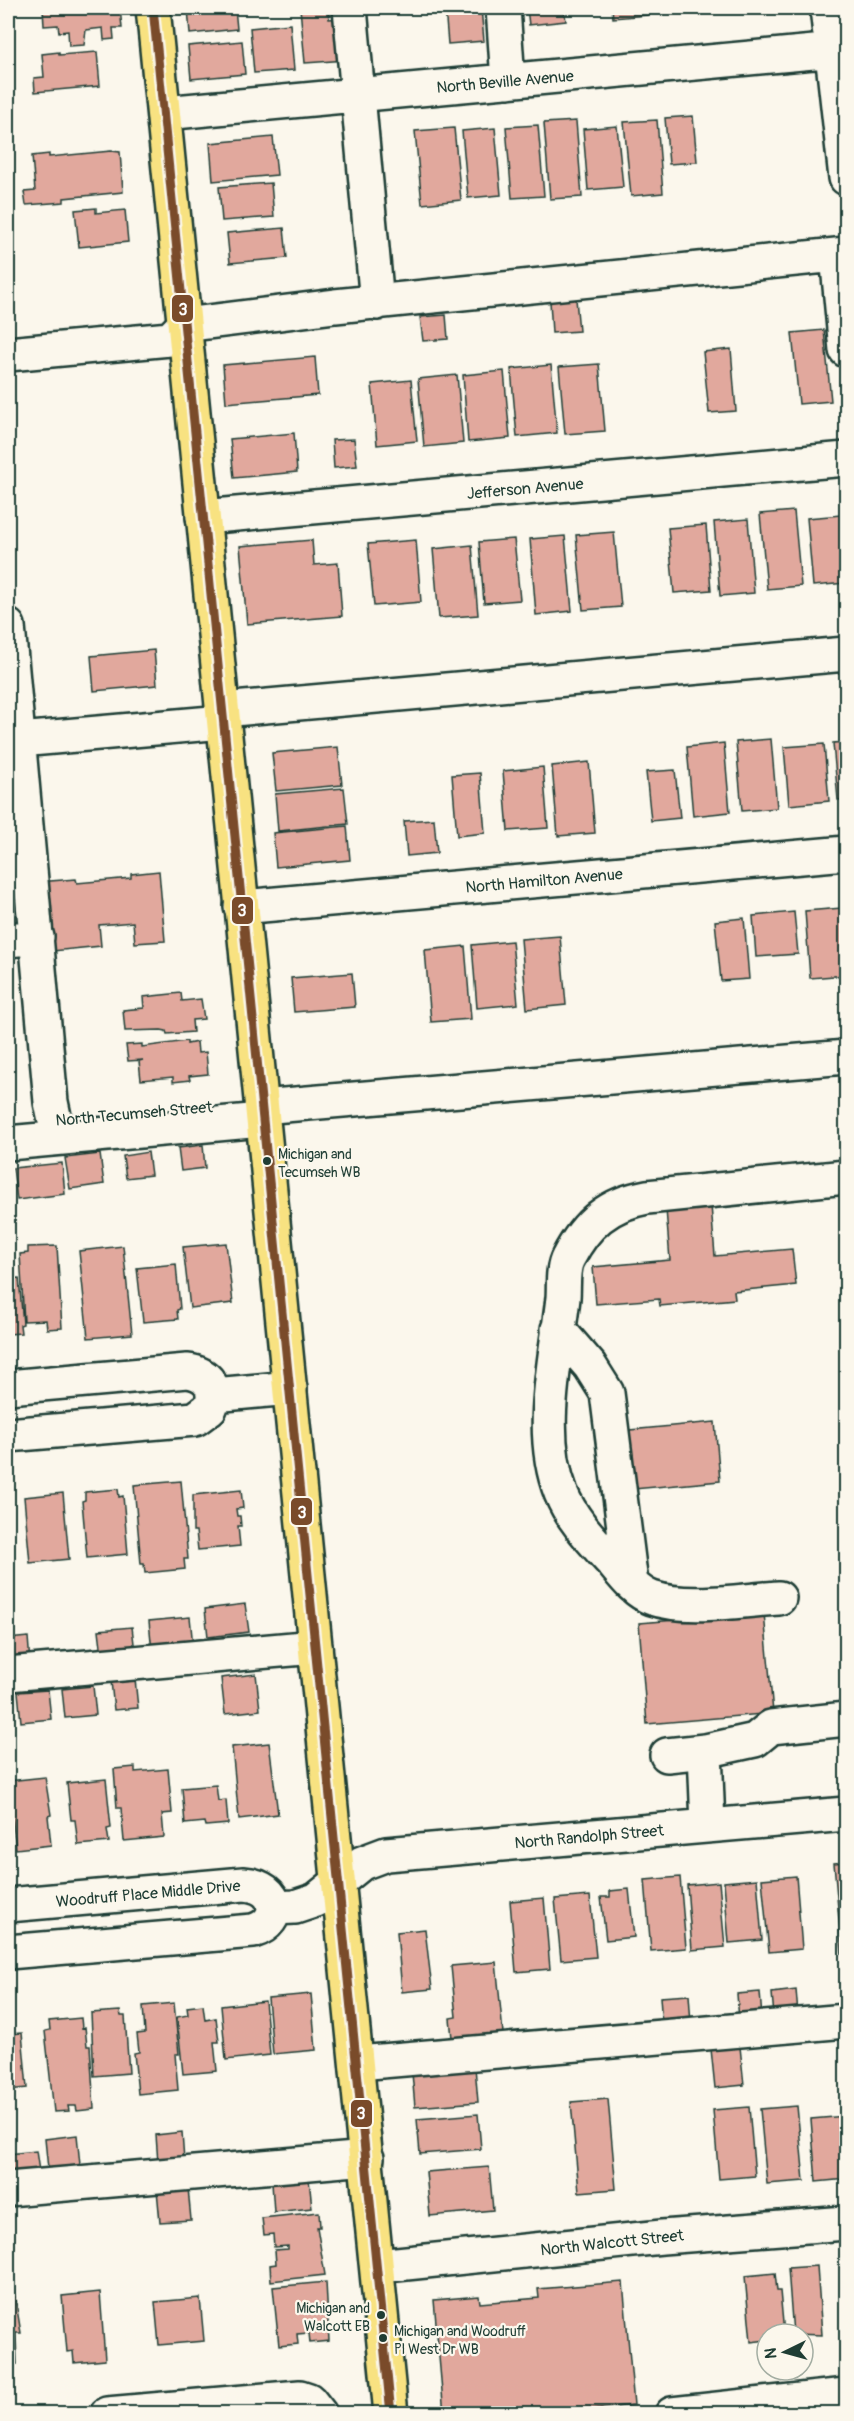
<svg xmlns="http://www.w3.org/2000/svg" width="854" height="2421" font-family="Pangolin,sans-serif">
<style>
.building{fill:#e1a89d;stroke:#1f3d34;stroke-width:1.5}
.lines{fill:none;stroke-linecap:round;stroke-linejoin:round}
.minor-casing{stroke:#1f3d34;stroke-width:38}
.major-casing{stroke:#1f3d34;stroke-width:38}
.minor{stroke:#fbf7ec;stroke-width:33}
.major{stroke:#f8e281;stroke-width:33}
.bus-1-casing{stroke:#fbf7ec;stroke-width:14}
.bus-1{stroke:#7a4b2a;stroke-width:9}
.bus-dot{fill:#1f3d34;stroke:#fbf7ec;stroke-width:2}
.labels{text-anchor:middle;stroke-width:4.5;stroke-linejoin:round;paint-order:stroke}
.bus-label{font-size:14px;fill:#1f3d34;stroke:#fbf7ec;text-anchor:start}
.street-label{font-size:16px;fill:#1f3d34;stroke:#fbf7ec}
.line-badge{stroke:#fbf7ec;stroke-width:2}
.badge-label{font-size:16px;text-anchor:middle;font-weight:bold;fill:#fff}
</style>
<rect width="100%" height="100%" fill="#fbf7ec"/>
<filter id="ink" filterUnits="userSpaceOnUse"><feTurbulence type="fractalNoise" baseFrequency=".0167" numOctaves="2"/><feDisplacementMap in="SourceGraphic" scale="12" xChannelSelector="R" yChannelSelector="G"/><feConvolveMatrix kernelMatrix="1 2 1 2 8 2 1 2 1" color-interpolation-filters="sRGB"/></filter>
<g filter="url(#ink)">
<path class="building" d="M43 8H120L122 28H113L114 39 104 40 103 28 86 30 84 45 69 46 68 31 59 32 58 25 44 26Z
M188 8H235L237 29 190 34Z
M300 8H328L329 19 343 18 347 60 305 63Z
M445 8H481L484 41 448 44Z
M527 8H564L566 21 529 25Z
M612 8H646L647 15 613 18Z
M776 8H809L776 10Z
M290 24 294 70 254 73 250 28Z
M242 41 245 74 191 79 188 46Z
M59 52V55L97 52 100 86 35 92 34 78 44 77 42 54Z
M693 116 697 162 669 164 665 118Z
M657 120 663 193 631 196 624 122Z
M576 121 582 197 550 199 544 123Z
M538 125 544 196 512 198 506 127Z
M617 126 623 187 588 190 583 129Z
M454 128 461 200 422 204 415 131Z
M495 128 501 195 468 198 462 131Z
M273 137 277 175 213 181 210 143Z
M111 151 120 152 123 192 64 198V202L26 205 24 192 35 191 32 156 49 154V157Z
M271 183 274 217 222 221 219 187Z
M96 208V213L125 210 128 242 79 247 75 210Z
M284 228 287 258 230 263 227 233Z
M576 299 579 331 552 333 550 301Z
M446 315 448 339 423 341 420 317Z
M824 330 831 401 799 404 792 333Z
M731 349 736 411 709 413 703 352Z
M315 357 318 395 226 403 223 365Z
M599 364 605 431 565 434 559 367Z
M551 365 557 433 517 437 511 369Z
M504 371 510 438 468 442 463 375Z
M457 375 463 443 424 447 418 379Z
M411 380 417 441 377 445 372 384Z
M294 433 297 472 234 478 230 439Z
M354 439 357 466 334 468 332 440Z
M794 511 801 586 767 589 760 514Z
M841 515 846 583 813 586 807 518Z
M748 519 754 593 720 596 714 522Z
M706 525 711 590 674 593 668 528Z
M614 532 621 607 583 610 576 535Z
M565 536 572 611 536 615 530 539Z
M514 539 520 600 484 603 479 542Z
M312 540 314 565 338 563 342 616 247 624 240 546Z
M416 540 421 602 374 606 368 544Z
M472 545 478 615 439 618 433 549Z
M154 650 157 685 94 691 91 656Z
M771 739 777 808 742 811 736 742Z
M846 742V799L838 800 833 743Z
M724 743 730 812 693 816 687 747Z
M824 744 829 801 789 805 784 747Z
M338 747 342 785 276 791 272 753Z
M589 762 595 833 558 836 552 766Z
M543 767 548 828 508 831 503 771Z
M675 770 680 818 651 821 646 772Z
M480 773 485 833 457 836 452 775Z
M8 784 14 870H8Z
M344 788 348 824 278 831 275 794Z
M434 819 437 853 407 856 404 821Z
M347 826 350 860 276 867 273 833Z
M159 871 165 941 135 943 133 922 99 925 101 946 43 952 37 882 76 879 77 883 131 878V874Z
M842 908 846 975 810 978 805 911Z
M794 912 798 954 756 957 753 916Z
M744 918 749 979 721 981 715 921Z
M560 936 566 1005 527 1009 521 939Z
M512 941 518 1004 477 1008 472 945Z
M465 946 471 1019 431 1022 425 950Z
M352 973 355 1007 294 1012 291 978Z
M181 993 182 1001 201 999 204 1019 192 1020 193 1032 167 1034 166 1031 161 1030 125 1031 123 1010 144 1008 143 997Z
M187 1041V1044L197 1042 198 1053 206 1052 208 1074 189 1076 190 1080 173 1082V1077L141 1080 139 1061 143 1060 128 1061 126 1045 142 1044V1047Z
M203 1145 205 1168 181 1171 178 1148Z
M148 1152 151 1175 126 1178 123 1156Z
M100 1154 104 1184 70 1189 65 1158Z
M62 1163 65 1194 17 1200 13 1168Z
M711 1205 715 1256 792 1249 796 1285 734 1291 735 1299 660 1306 659 1299 596 1304 593 1267 670 1260 666 1209Z
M226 1243 233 1303 190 1308 183 1247Z
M57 1246 62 1328 47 1329 46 1320 24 1321 20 1254 28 1253V1247Z
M123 1246 132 1334 88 1338 79 1251Z
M176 1264 180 1309 177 1310 178 1319 143 1322 137 1268Z
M19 1278 23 1324 20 1325 21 1333 8 1334V1279Z
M715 1422 720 1481 623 1490 619 1431Z
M181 1481 188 1559H184L185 1569 145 1573 144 1564H141L134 1485Z
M118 1489 119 1497 123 1496 128 1554 87 1558 82 1501 85 1500V1492Z
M241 1490 243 1508 236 1509 237 1516H240L241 1526H238L240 1546 198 1550 196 1531H193V1495Z
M63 1493 69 1559 30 1563 24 1497Z
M245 1604 249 1632 208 1637 205 1609Z
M764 1613 773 1713 647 1724 639 1623Z
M190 1617 193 1646 152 1651 149 1621Z
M132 1627 135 1652 102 1655 99 1630Z
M28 1637 30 1663 8 1665V1639Z
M256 1674 260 1710 225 1714 221 1678Z
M135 1679 138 1708 114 1710 111 1681Z
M93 1686 96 1715 65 1718 62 1689Z
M48 1690 51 1719 21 1722 18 1692Z
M269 1743 278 1814 239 1819 232 1747Z
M135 1767V1772L168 1769 172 1813 162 1814 164 1837 124 1841 121 1808H117L114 1769Z
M45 1777 51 1815 48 1816 51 1845 16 1849 8 1781Z
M106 1779 111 1828 107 1829 109 1842 78 1845 75 1820H71L67 1783Z
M216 1785 218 1801 226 1800 228 1824 206 1826 205 1822 185 1824 182 1788Z
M846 1862V1953L842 1954 834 1863Z
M796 1876 802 1949 769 1952 762 1879Z
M680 1877 686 1948 651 1951 645 1880Z
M757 1879 762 1940 729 1943 724 1882Z
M719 1882 725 1947 692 1950 687 1885Z
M629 1889 634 1937 606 1940 601 1897H610V1891Z
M590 1896 596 1957 561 1960 555 1899Z
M544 1898 550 1969 516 1972 510 1901Z
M425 1929 432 1989 402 1992 397 1932Z
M496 1962 503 2033 452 2038 450 2018 456 2017 451 1966Z
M796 1990 798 2014 774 2016 772 1993Z
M760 1992 762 2018 739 2020 737 1994Z
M311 1994 316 2050 273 2054 268 1998Z
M689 1995 691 2023 662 2024 660 1997Z
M265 2001 270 2055 226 2060 221 2006Z
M174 2003 179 2054H175L178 2090 138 2094 134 2053 139 2052 137 2034 145 2033 143 2006Z
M203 2005 205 2020 216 2018 219 2042H214L217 2071 183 2074 177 2017 188 2015 187 2007Z
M120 2011 121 2016H125L129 2073 94 2076 91 2013Z
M81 2018 82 2028 85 2027 87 2046H90L94 2109 77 2111 76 2106H68L69 2111 54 2112 45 2031 50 2030 49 2021Z
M22 2033 27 2088 8 2090V2034Z
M740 2047 744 2085 715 2088 711 2049Z
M475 2067 478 2102 415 2107 412 2073Z
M608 2099 616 2189 579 2192 571 2102Z
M797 2106 804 2181 767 2184 760 2109Z
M749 2107 755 2176 719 2179 713 2110Z
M478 2114 481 2149 420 2154 417 2119Z
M846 2116V2179L816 2182 811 2119Z
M182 2132 184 2160 158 2163 156 2135Z
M77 2135 80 2165 48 2169 45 2139Z
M36 2151 40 2178 11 2181 8 2154Z
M489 2167 493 2210 430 2216 426 2172Z
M309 2179 312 2208 274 2212 272 2183Z
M188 2188 191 2220 160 2222 157 2190Z
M319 2212 320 2227H317L325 2275 271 2281 270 2265 276 2264 275 2250 288 2249V2246L274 2247 273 2234 264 2235 262 2218Z
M817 2266 822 2335 793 2334 788 2268Z
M775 2273 777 2291H780L784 2334H767V2340L751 2342 745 2276Z
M326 2282 329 2341 310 2343 309 2333 297 2334 298 2344 279 2346 273 2287Z
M623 2282 634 2405 539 2414H444L434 2300 479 2296 480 2303 539 2298 538 2289Z
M13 2285 21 2333H16L17 2364 8 2365V2286Z
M100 2292 105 2360 74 2363 73 2351 67 2352 62 2296Z
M200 2298 204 2341 159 2345 155 2302Z"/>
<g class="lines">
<g class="minor-casing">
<path id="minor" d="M350 8 377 303
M503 8 508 81
M827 8 846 178
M164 113 846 49
M837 255 846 350
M8 354 170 339 184 325 335 306 846 254
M203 517 846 459
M8 626 51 1102 55 1121
M222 710 846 654
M8 741 223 722
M241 907 846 853
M8 940 37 937
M261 1107 846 1057
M8 1143 262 1120
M558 1329 590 1366 607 1393 631 1583
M8 1387 187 1371C207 1373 219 1388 210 1408L195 1419 8 1435
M214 1395 290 1388
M779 1598C743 1600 687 1610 652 1598 635 1592 623 1575 612 1562 592 1540 572 1520 561 1493 537 1432 556 1360 563 1298 564 1286 562 1269 568 1258 586 1223 608 1204 647 1197L846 1177
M8 1674 315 1647
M705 1751 708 1825
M667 1755 705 1751 755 1740 771 1727 846 1719
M8 1905 244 1884C280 1886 284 1922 253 1931L8 1952
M274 1908 295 1907 316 1900 362 1863 386 1854 846 1814
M358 2063 846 2021
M8 2189 367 2158
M377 2266 662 2237 846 2223
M107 2414 300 2397 309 2400 320 2414
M672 2414 846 2395"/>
</g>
<g class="major-casing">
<path id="major" d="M153 8 391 2414"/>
</g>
<use href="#minor" class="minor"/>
<use href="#major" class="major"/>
<g class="bus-1-casing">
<path id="bus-1" d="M153 8 391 2414"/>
</g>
<use href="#bus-1" class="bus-1"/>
</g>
</g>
<g class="bus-dot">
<circle cx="267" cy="1161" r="5"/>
<circle cx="381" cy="2315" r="5"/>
<circle cx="383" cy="2338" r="5"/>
</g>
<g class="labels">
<g class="bus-label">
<text x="278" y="1159">Michigan and<tspan x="278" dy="18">Tecumseh WB</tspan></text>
<text x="370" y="2313" text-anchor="end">Michigan and<tspan x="370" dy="18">Walcott EB</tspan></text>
<text x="394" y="2336">Michigan and Woodruff<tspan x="394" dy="18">Pl West Dr WB</tspan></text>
</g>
<g class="street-label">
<text transform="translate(505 81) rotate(-5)" y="6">North Beville Avenue</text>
<text transform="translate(525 488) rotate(-5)" y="6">Jefferson Avenue</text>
<text transform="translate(544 880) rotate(-5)" y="6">North Hamilton Avenue</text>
<text transform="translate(134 1113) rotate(-5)" y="6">North Tecumseh Street</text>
<text transform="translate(589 1836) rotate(-5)" y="6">North Randolph Street</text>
<text transform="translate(148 1893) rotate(-5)" y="6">Woodruff Place Middle Drive</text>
<text transform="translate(612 2242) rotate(-6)" y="6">North Walcott Street</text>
</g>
</g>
<g class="line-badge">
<rect x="171" y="294" width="23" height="29" rx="6" fill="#7a4b2a"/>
<rect x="231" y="896" width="23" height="29" rx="6" fill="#7a4b2a"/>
<rect x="290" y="1497" width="23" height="29" rx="6" fill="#7a4b2a"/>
<rect x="350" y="2099" width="23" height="29" rx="6" fill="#7a4b2a"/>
</g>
<g class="badge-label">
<text x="183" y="315">3</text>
<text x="242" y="916">3</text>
<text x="302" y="1518">3</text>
<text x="361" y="2119">3</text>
</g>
<rect width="854" height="2421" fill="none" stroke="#fbf7ec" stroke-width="30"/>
<rect x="15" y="15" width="824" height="2391" fill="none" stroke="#1f3d34" stroke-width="2" filter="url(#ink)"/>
<g transform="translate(785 2352) rotate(265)"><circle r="28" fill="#fbf7ec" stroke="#a3ada2" stroke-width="1.5"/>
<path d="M0-4.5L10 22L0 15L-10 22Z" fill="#1f3d34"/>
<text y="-9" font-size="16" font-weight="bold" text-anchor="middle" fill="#1f3d34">N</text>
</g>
</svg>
